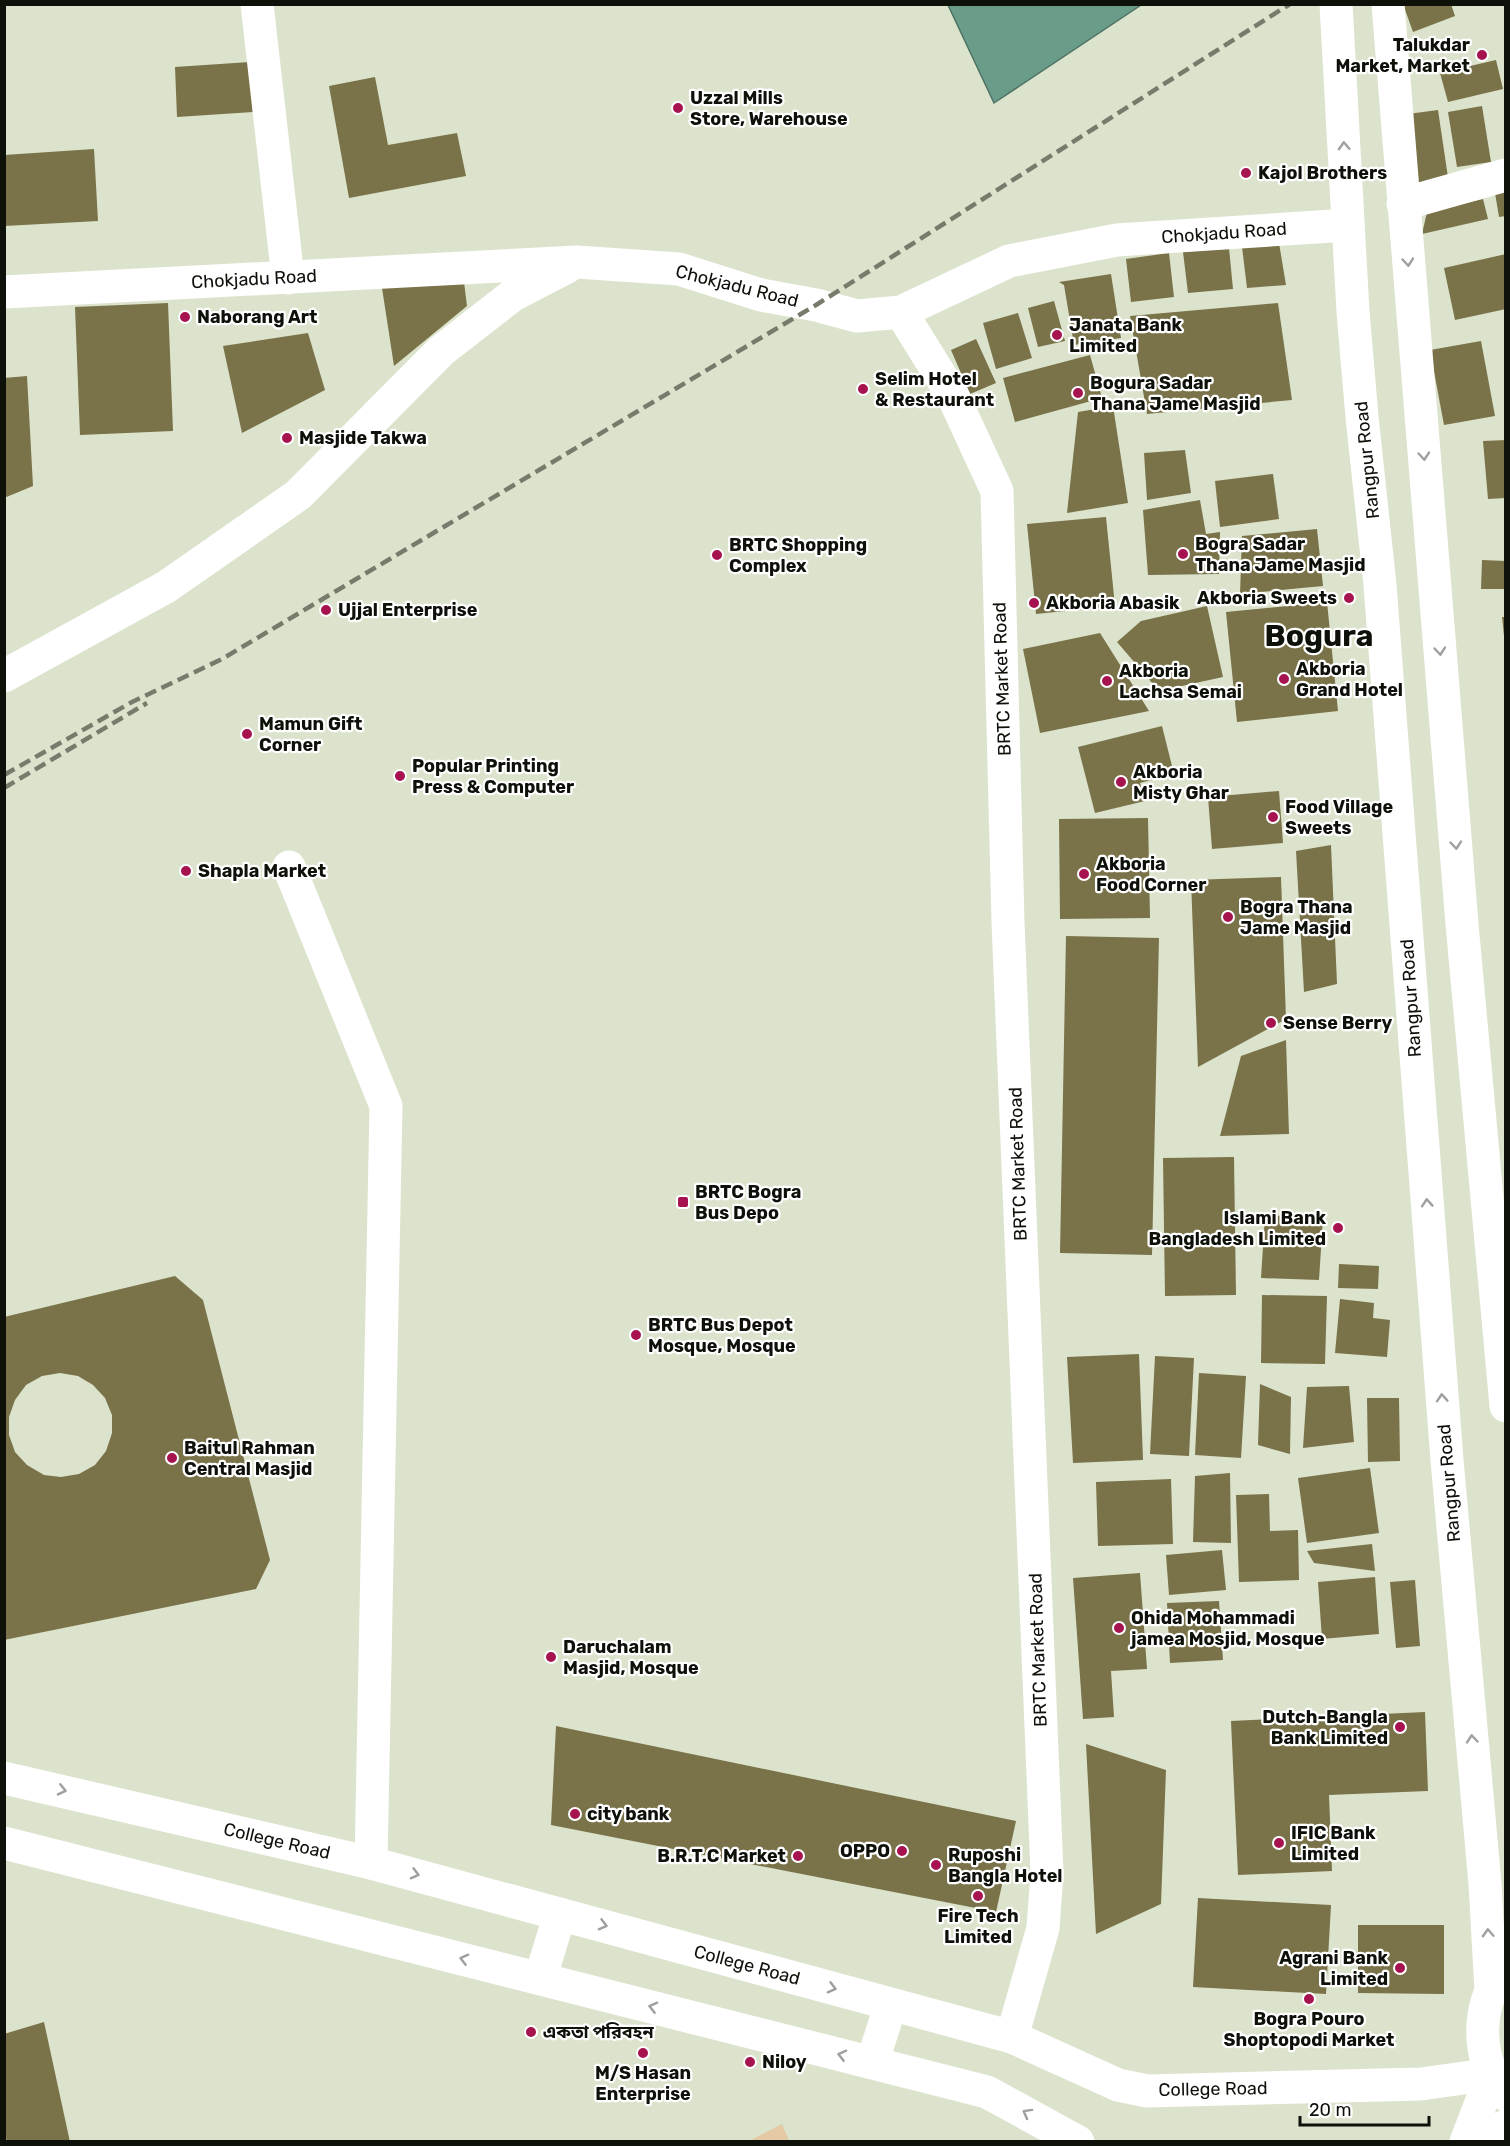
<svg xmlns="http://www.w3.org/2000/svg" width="1510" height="2146" font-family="Rubik,'Noto Sans Bengali',sans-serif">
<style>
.green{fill:#e4c9a4}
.water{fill:#6a9c8a;stroke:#4e7263;stroke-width:1.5}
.building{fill:#7a7248;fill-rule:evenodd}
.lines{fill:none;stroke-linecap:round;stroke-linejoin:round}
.minor{stroke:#fff;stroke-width:33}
.major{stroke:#fff;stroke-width:33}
.highway{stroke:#fff;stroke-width:33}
.rail{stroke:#767b6c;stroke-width:4.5;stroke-dasharray:12 6;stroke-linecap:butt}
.oneway{stroke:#9fa09d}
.poi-dot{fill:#a6134f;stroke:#fff;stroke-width:2}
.labels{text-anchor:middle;stroke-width:4.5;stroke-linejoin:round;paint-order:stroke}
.poi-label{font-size:18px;font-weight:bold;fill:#0e1109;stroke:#fff;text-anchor:start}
.street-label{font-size:18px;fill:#0e1109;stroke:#fff}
.town-label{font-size:30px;font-weight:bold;fill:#0e1109;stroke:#fff}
</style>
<rect width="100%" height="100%" fill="#dbe3cc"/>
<path class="green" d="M782 2124 789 2141H749Z"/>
<path class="water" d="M948 5H1141L994 103Z"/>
<path class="building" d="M1403 4H1451L1455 16 1413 32Z
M1496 60 1503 89 1448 102 1440 73Z
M250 62 253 112 177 117 175 67Z
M375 77 388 145 457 133 466 176 349 198 329 86Z
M1482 106 1491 162 1457 167 1448 112Z
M1438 110 1449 184 1419 189 1408 114Z
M94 149 98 221 4 226V155Z
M1506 186V216L1499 217 1494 187Z
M1483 199 1488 219 1422 234 1427 212Z
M1279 243 1286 285 1247 288 1242 247Z
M1229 248 1233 289 1188 293 1183 252Z
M1169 253 1174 297 1131 302 1126 259Z
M1506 254V309L1455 320 1444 268Z
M1111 274 1121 338 1074 345 1064 285 1059 282Z
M464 282 467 306 394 366 382 288Z
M1054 301 1065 341 1038 347 1028 308Z
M168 303 173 431 80 435 75 307Z
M1278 303 1292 400 1147 414 1130 316Z
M1018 313 1032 358 996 369 983 323Z
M308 333 325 390 242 433 223 346Z
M976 339 996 383 970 394 951 350Z
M1481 341 1495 416 1444 425 1430 350Z
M1090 355 1102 398 1015 422 1003 378Z
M27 376 33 486 4 498V378Z
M1113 406 1128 503 1067 513 1078 412Z
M1506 440V498L1488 499 1483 441Z
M1185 450 1191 493 1147 500 1144 453Z
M1273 474 1279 519 1220 527 1215 481Z
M1200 500 1206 534 1220 532 1219 574 1148 575 1143 510Z
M1106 517 1115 606 1036 614 1027 524Z
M1317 529 1323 586 1240 594 1242 536Z
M1482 560 1506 561V589H1481Z
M1327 602 1338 711 1237 722 1226 612Z
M1207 606 1223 677 1159 691 1117 642 1141 621Z
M1502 617H1506V636H1504Z
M1100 633 1149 711 1040 733 1023 649Z
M1162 726 1174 774 1140 783 1145 801 1095 813 1078 747Z
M1279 791 1283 843 1212 849 1208 797Z
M1148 818 1150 918 1060 919 1059 819Z
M1331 845 1337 984 1304 992 1296 851Z
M1281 877 1286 1019 1198 1067 1191 880Z
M1066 936 1159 938 1152 1255 1060 1253Z
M1286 1040 1289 1134 1220 1136 1241 1056Z
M1234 1157 1236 1295 1165 1296 1163 1158Z
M1265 1215 1323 1218 1319 1280 1261 1278Z
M1339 1264 1379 1266 1378 1289 1338 1288Z
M175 1276 203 1300 270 1560 256 1589 4 1640V1317ZM60 1373 78 1376 93 1385 105 1398 112 1415V1433L106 1451 95 1465 79 1474 61 1477 44 1475 27 1465 15 1452 9 1435V1417L15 1400 26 1385 42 1376Z
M1262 1295 1327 1296 1325 1364 1261 1363Z
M1340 1299 1374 1303 1373 1318 1390 1320 1387 1357 1335 1353Z
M1139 1354 1143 1460 1073 1463 1067 1357Z
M1155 1356 1194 1358 1189 1456 1150 1454Z
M1199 1373 1246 1376 1241 1458 1195 1455Z
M1260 1384 1291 1397 1290 1454 1258 1445Z
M1349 1386 1354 1442 1303 1448 1307 1387Z
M1367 1398H1399L1400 1461 1368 1462Z
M1370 1468 1379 1533 1307 1543 1298 1478Z
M1230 1473 1231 1543 1193 1542 1195 1476Z
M1171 1479 1173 1544 1098 1546 1096 1482Z
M1269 1494 1270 1531 1298 1530 1299 1580 1239 1582 1236 1495Z
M1372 1544 1375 1571 1314 1563 1307 1551Z
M1222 1550 1226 1590 1169 1595 1166 1555Z
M1140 1573 1147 1669 1111 1671 1114 1717 1083 1719 1073 1578Z
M1375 1577 1379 1634 1322 1639 1318 1582Z
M1415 1580 1420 1646 1396 1648 1390 1582Z
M1219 1601 1223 1660 1170 1663 1167 1603Z
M1425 1712 1428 1791 1329 1795 1332 1871 1238 1875 1231 1721Z
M556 1726 1016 1821 996 1912 551 1825Z
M1086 1744 1166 1770 1161 1904 1096 1934Z
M1198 1898 1331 1905 1326 1994 1193 1987Z
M1358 1925H1444V1994L1358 1993Z
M44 2022 70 2142H7L4 2129V2034Z"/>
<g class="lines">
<path class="minor" d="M257 4 288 278
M4 292 577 262 679 269 761 295 816 305 857 316 901 312 1009 261 1117 240 1348 225
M901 312 953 396 997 491 1008 922 1047 1873 1043 1928 1012 2037
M4 676 166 587 298 495 441 351 513 295 567 267
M289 867 386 1106 371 1863"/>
<path class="major" d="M1403 204 1506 175
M1466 2142 1492 2074"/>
<path class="highway" d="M1336 4 1353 312 1362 417 1380 585 1447 1460 1485 1884 1491 1991
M1388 4 1462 924 1506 1406
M4 1778 371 1863 1012 2037 1118 2085 1147 2091 1421 2084 1492 2074
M4 1843 987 2092 1078 2142
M1503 1973C1499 1979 1493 1986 1490 1993 1477 2026 1481 2068 1506 2095
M540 1979 560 1914
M872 2063 891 2004
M1467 2142 1506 2126"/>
<path class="rail" d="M4 775 132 702 222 659 816 305 1290 4
M4 788 147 703"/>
</g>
<defs><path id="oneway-chevron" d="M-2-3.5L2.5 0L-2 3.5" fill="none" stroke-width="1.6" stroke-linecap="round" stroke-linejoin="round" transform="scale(1.5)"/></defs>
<g class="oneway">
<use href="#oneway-chevron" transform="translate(1344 146) rotate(-93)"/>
<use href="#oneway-chevron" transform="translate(1408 262) rotate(85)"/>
<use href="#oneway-chevron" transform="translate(1424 456) rotate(85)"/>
<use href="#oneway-chevron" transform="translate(1440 651) rotate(85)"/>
<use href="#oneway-chevron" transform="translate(1456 845) rotate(85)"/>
<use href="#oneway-chevron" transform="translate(1427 1203) rotate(-94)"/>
<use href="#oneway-chevron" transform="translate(1442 1398) rotate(-94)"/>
<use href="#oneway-chevron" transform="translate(1472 1739) rotate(-95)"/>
<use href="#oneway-chevron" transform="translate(62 1790) rotate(13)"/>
<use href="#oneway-chevron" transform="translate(415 1874) rotate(15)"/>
<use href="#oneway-chevron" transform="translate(603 1925) rotate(15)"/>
<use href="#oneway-chevron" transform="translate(1488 1933) rotate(-93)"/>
<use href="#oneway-chevron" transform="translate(464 1959) rotate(-166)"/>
<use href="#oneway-chevron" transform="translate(832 1988) rotate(15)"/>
<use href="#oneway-chevron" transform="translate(653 2007) rotate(-166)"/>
<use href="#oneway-chevron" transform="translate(842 2055) rotate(-166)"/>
<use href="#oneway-chevron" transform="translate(1027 2113) rotate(-151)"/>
</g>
<g class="poi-dot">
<circle cx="1482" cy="55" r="6"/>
<circle cx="678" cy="108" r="6"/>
<circle cx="1246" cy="173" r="6"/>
<circle cx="185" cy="317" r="6"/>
<circle cx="1057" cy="335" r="6"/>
<circle cx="863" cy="389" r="6"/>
<circle cx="1078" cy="393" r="6"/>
<circle cx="287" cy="438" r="6"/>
<circle cx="1183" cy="554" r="6"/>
<circle cx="717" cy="555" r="6"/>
<circle cx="1349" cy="598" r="6"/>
<circle cx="1034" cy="603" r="6"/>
<circle cx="326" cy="610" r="6"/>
<circle cx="1284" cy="679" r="6"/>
<circle cx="1107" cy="681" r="6"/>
<circle cx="247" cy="734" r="6"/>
<circle cx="400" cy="776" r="6"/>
<circle cx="1121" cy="782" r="6"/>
<circle cx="1273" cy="817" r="6"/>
<circle cx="186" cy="871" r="6"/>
<circle cx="1084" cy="874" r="6"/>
<circle cx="1228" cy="917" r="6"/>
<circle cx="1271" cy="1023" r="6"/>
<rect x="677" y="1196" width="12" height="12" rx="3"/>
<circle cx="1338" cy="1228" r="6"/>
<circle cx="636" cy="1335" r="6"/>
<circle cx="172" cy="1458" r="6"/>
<circle cx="1119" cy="1628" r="6"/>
<circle cx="551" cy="1657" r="6"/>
<circle cx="1400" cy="1727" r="6"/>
<circle cx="575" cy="1814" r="6"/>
<circle cx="1279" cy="1843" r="6"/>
<circle cx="902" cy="1851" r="6"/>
<circle cx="798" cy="1856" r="6"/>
<circle cx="936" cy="1865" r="6"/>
<circle cx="978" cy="1896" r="6"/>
<circle cx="1400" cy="1968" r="6"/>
<circle cx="1309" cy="1999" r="6"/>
<circle cx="531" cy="2032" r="6"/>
<circle cx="643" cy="2053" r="6"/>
<circle cx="750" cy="2062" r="6"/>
</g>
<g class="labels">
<g class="poi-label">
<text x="1470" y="51" text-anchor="end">Talukdar<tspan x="1470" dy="21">Market, Market</tspan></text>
<text x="690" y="104">Uzzal Mills<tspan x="690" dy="21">Store, Warehouse</tspan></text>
<text x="1258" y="179">Kajol Brothers</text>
<text x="197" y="323">Naborang Art</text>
<text x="1069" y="331">Janata Bank<tspan x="1069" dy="21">Limited</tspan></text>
<text x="875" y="385">Selim Hotel<tspan x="875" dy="21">&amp; Restaurant</tspan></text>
<text x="1090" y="389">Bogura Sadar<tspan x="1090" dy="21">Thana Jame Masjid</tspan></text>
<text x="299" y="444">Masjide Takwa</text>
<text x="1195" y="550">Bogra Sadar<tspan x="1195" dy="21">Thana Jame Masjid</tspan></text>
<text x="729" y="551">BRTC Shopping<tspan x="729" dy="21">Complex</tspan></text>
<text x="1337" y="604" text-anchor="end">Akboria Sweets</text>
<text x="1046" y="609">Akboria Abasik</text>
<text x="338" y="616">Ujjal Enterprise</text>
<text x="1296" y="675">Akboria<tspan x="1296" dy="21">Grand Hotel</tspan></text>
<text x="1119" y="677">Akboria<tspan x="1119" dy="21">Lachsa Semai</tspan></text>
<text x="259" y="730">Mamun Gift<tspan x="259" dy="21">Corner</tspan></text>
<text x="412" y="772">Popular Printing<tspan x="412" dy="21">Press &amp; Computer</tspan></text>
<text x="1133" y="778">Akboria<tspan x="1133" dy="21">Misty Ghar</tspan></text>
<text x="1285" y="813">Food Village<tspan x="1285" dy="21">Sweets</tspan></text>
<text x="1096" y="870">Akboria<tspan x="1096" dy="21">Food Corner</tspan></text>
<text x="198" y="877">Shapla Market</text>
<text x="1240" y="913">Bogra Thana<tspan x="1240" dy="21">Jame Masjid</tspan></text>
<text x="1283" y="1029">Sense Berry</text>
<text x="695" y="1198">BRTC Bogra<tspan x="695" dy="21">Bus Depo</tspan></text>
<text x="1326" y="1224" text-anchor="end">Islami Bank<tspan x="1326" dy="21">Bangladesh Limited</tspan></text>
<text x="648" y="1331">BRTC Bus Depot<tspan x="648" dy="21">Mosque, Mosque</tspan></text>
<text x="184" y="1454">Baitul Rahman<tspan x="184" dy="21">Central Masjid</tspan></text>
<text x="1131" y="1624">Ohida Mohammadi<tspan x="1131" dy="21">jamea Mosjid, Mosque</tspan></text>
<text x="563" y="1653">Daruchalam<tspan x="563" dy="21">Masjid, Mosque</tspan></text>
<text x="1388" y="1723" text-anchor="end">Dutch-Bangla<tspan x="1388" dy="21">Bank Limited</tspan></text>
<text x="587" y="1820">city bank</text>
<text x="1291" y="1839">IFIC Bank<tspan x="1291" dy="21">Limited</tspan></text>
<text x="890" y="1857" text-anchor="end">OPPO</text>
<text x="948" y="1861">Ruposhi<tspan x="948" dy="21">Bangla Hotel</tspan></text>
<text x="786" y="1862" text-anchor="end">B.R.T.C Market</text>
<text x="978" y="1922" text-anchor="middle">Fire Tech<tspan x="978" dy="21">Limited</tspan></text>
<text x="1388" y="1964" text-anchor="end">Agrani Bank<tspan x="1388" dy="21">Limited</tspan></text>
<text x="1309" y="2025" text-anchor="middle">Bogra Pouro<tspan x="1309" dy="21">Shoptopodi Market</tspan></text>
<text x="543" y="2038">একতা পরিবহন</text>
<text x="762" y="2068">Niloy</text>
<text x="643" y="2079" text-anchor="middle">M/S Hasan<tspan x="643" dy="21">Enterprise</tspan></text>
</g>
<g class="street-label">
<text transform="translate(1224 233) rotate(-4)" y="6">Chokjadu Road</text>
<text transform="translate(254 279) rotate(-3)" y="6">Chokjadu Road</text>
<text transform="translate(737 286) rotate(14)" y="6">Chokjadu Road</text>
<text transform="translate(1367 460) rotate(-96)" y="6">Rangpur Road</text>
<text transform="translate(1002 679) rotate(-92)" y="6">BRTC Market Road</text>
<text transform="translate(1411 998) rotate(-94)" y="6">Rangpur Road</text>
<text transform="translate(1018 1164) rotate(-92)" y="6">BRTC Market Road</text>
<text transform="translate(1449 1483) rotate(-95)" y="6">Rangpur Road</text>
<text transform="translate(1038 1650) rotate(-92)" y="6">BRTC Market Road</text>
<text transform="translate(277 1841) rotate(13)" y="6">College Road</text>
<text transform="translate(747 1965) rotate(15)" y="6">College Road</text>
<text transform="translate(1213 2089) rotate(-1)" y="6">College Road</text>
</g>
<g class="town-label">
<text x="1319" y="646">Bogura</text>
</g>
</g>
<rect width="1510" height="2146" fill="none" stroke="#0e1109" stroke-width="12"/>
<path d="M1300 2116v9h129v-9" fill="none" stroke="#0e1109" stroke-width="3"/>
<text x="1309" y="2116" font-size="18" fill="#0e1109" stroke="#ffffff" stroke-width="4.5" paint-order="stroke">20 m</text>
</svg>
